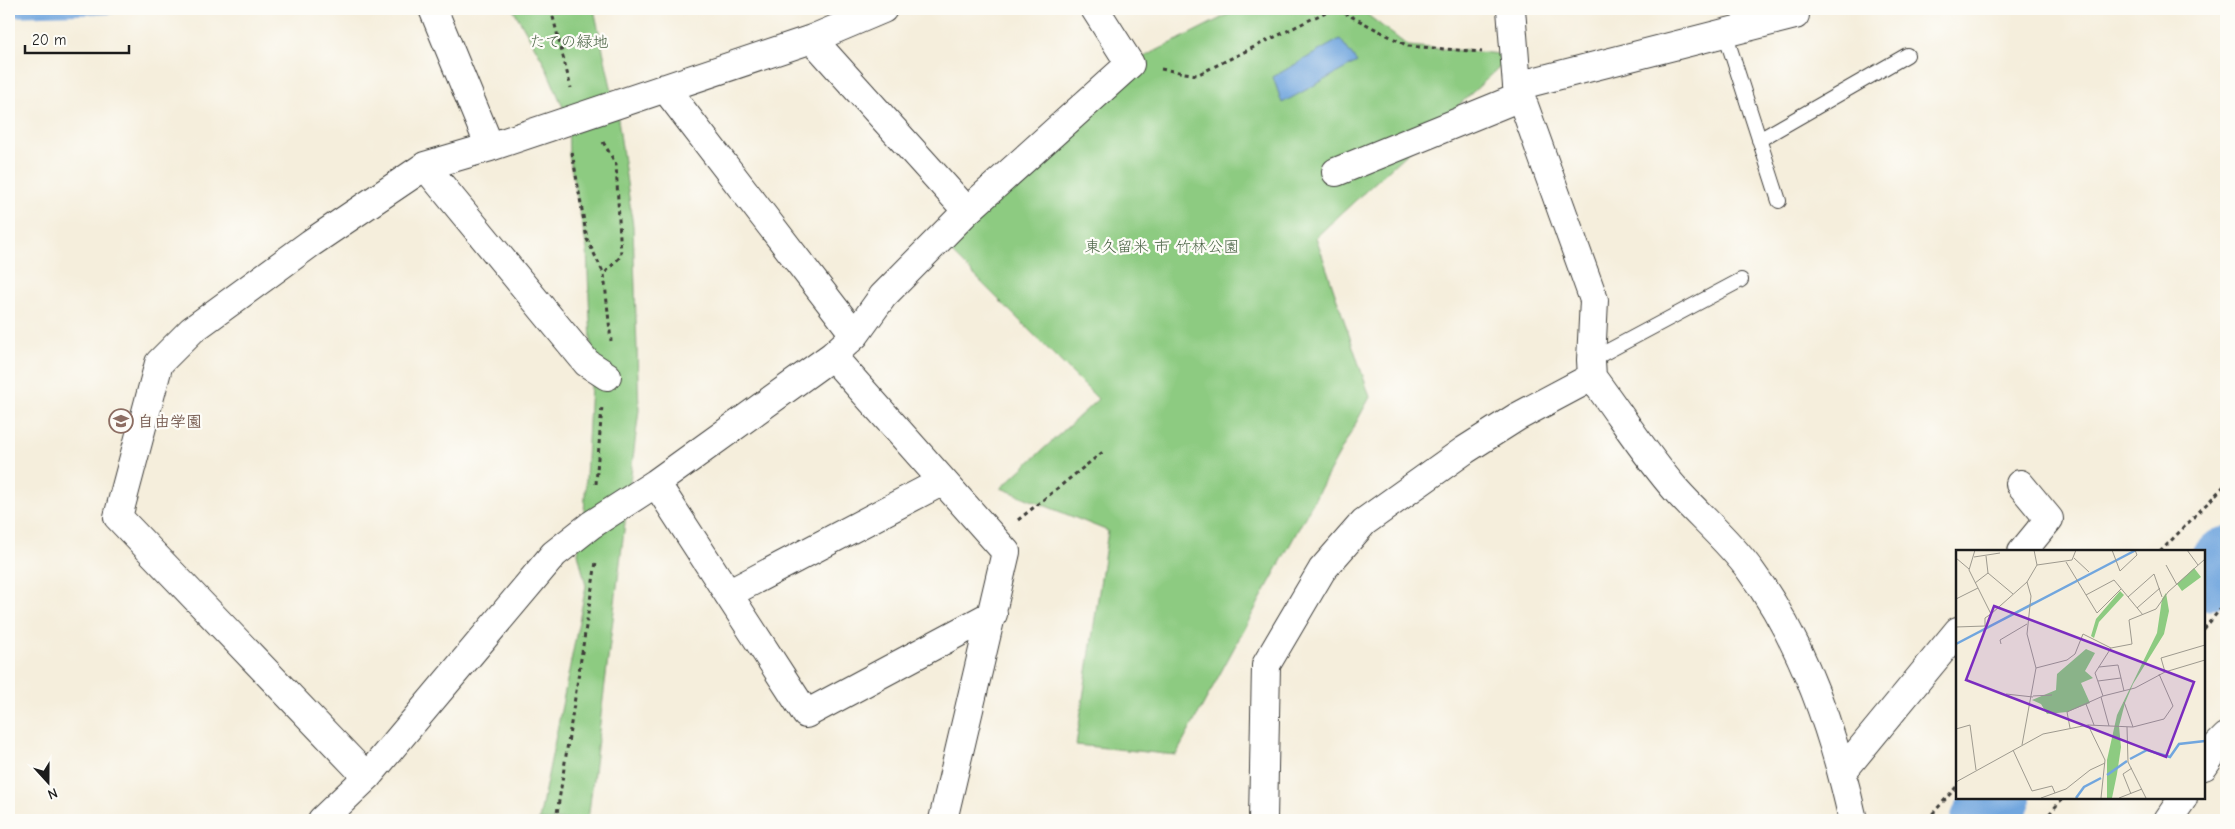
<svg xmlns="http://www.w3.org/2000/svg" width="2235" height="829" font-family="'Comic Neue','Klee One',sans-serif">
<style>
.green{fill:#8dcb81;stroke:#54744e}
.water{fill:#71a6de;stroke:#46617d}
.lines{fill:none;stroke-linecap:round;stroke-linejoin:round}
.stream{stroke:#71a6de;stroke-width:10}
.river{stroke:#71a6de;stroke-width:62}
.lane-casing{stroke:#3d3c39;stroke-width:16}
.street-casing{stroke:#3d3c39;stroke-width:30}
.path{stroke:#3d3c39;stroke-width:3;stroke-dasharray:4 4;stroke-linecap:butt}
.lane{stroke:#fff;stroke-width:14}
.street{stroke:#fff;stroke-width:28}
.labels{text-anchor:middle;stroke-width:4.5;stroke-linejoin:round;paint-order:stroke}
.park-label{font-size:16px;fill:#496244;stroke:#fdfcf7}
.education-label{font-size:16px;font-weight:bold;fill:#785e54;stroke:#fdfcf7;text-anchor:start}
.inset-river{fill:none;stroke:#71a6de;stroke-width:2.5}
.inset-road{fill:none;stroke:#9e9a8f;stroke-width:1}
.view{fill:#7b2cbf;fill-opacity:0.15;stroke:#7b2cbf;stroke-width:2.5}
.inset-edge{fill:none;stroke:#1c1c1c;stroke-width:2.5}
</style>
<rect width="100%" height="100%" fill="#fdfcf7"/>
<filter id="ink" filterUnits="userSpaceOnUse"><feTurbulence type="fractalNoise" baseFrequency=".02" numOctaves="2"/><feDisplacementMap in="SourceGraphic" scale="10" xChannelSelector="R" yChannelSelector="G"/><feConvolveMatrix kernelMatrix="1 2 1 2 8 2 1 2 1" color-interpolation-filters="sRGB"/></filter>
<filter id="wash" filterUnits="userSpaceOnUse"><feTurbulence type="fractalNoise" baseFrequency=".0096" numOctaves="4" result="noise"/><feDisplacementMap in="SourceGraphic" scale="20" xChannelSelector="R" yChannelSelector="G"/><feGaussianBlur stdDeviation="1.12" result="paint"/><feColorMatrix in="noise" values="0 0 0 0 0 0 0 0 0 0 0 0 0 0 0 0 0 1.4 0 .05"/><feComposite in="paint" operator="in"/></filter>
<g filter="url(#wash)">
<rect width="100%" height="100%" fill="#f5eedc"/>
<path class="green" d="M513 9H594L618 119 633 226 639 410 588 820H539L586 586 578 553 584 514 592 367 587 250 569 156 568 119 543 61Z
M1239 9H1360L1408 46 1513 55 1316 237 1370 397 1176 755 1076 745 1108 531 1001 488 1098 399 939 240 1130 64Z"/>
<path class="water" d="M1340 39 1357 62 1282 103 1273 77Z"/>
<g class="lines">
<path class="stream" d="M9 12 111 9"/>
<path class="river" d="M2204 580 2226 558
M1982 820 2000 798"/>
</g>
</g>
<g filter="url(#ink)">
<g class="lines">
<g class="lane-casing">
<path id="lane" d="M1725 33 1779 201
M1759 140 1907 55
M1591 360 1741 280"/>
</g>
<g class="street-casing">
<path id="street" d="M433 9 490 147
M1511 9 1517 86 1594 300 1591 360 1592 377C1620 414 1645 455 1676 490 1700 517 1729 541 1750 570 1804 643 1834 733 1853 820
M812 39 967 211
M1517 86 1795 15
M665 88 855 335
M425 166 587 363 607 376
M1336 172 1520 97
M832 356 1006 552 943 820
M656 483 806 714 993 614
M2020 484 2049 519 2022 552
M728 594 941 482
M2204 766 2218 745 2226 737
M1842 772 1958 631
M367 777 118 517 159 363 192 330 311 243 425 166 490 147 812 39 883 9
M322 820 367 777 554 554 591 525 656 483 832 356 855 335 883 296 967 211 1130 64 1095 9
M1263 820 1266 665 1322 570 1364 522 1465 450 1517 417 1592 377
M2168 820 2183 798"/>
</g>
<path class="path" d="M551 9 571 88
M1337 9 1408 46 1482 52
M1161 69 1197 75 1332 9
M603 142 616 164 621 256 604 274
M572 152 587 239 604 274 611 341
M596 484 602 406
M1018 520 1104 451
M2160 552 2226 484
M2204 629 2226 602
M556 820 596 562
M1927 820 1958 785
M2044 820 2063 798"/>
<use href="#lane" class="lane"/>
<use href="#street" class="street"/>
</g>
</g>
<defs>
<g id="school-ring" transform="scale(1.25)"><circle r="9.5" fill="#fdfcf7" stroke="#8d6e63" stroke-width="1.5"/><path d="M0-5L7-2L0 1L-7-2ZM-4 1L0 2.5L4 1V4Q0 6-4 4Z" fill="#8d6e63"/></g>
</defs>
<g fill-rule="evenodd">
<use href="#school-ring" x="121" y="421"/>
</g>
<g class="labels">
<g class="park-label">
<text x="569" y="47">たての緑地</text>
<text x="1162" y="252">東久留米 市 竹林公園</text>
</g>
<g class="education-label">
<text x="138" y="427">自由学園</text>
</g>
</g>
<g transform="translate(1956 550)">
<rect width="249" height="249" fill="#f5eedc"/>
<path d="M238 18 245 27 226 41 221 34ZM164 41 168 45 143 72 138 88 135 86 140 69ZM210 43 213 61 208 84 177 134 169 153 163 176 165 197 161 224 156 248H151V210L161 165 201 83 206 49ZM130 99 139 103 129 121 137 128 125 133 134 153 111 162 91 164 85 154 76 150 100 140 101 124Z" fill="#8dcb81"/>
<path class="inset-river" d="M0 94 180 0M174 209 191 200 214 207 223 194 249 191M151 225 171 211M120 248 128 237 145 228"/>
<path class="inset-road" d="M19 0 13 20 35 64 71 32 81 15 78 0M156 0 164 21 181 5 179 0M231 0 242 15M30 6 32 23 57 44M18 7 44 3M0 8 13 19M118 8 133 22M110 12 141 63 165 39M81 15 116 10 120 0M210 15 221 35M19 33 32 23M130 45 158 30 187 65M172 47 198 24 206 47M0 49 22 38M181 58 204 38M0 77 29 76V68L35 64M45 94 44 90 71 74M143 117 162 115 168 141M80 118 111 110 119 104 127 84 155 98M209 122 205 108 249 95M142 131 165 128M50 144 77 147M77 146 96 145M147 146 139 123 155 98 176 94 173 70 200 59 212 42 249 9M145 147 153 176M168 152 177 177M130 154 138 175M132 175 149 210 145 248M171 177 172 212 190 248M114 178 111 162 147 146 179 138 209 122 249 110M0 179 14 175 20 220M66 195 80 118 71 84 75 46 71 32M57 200 76 241 96 236 99 243M0 232 87 184 132 175 177 177 208 169 217 156 203 124M175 244 167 224 176 218M85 248 110 239 134 220 149 213M163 248 186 239"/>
<path class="view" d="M38 56 238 132 210 207 10 130Z"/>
<rect width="249" height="249" class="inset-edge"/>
</g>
<rect width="2235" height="829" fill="none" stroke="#fdfcf7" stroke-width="30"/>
<g transform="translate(48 782) rotate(159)" stroke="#fdfcf7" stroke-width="4" paint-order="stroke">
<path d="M0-4L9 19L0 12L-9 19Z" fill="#1c1c1c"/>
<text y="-8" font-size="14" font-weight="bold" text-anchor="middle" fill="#1c1c1c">N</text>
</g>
<path d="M25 45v8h104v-8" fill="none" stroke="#1c1c1c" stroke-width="2.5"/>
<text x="32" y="45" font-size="15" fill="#1c1c1c" stroke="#fdfcf7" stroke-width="4" paint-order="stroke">20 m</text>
</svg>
